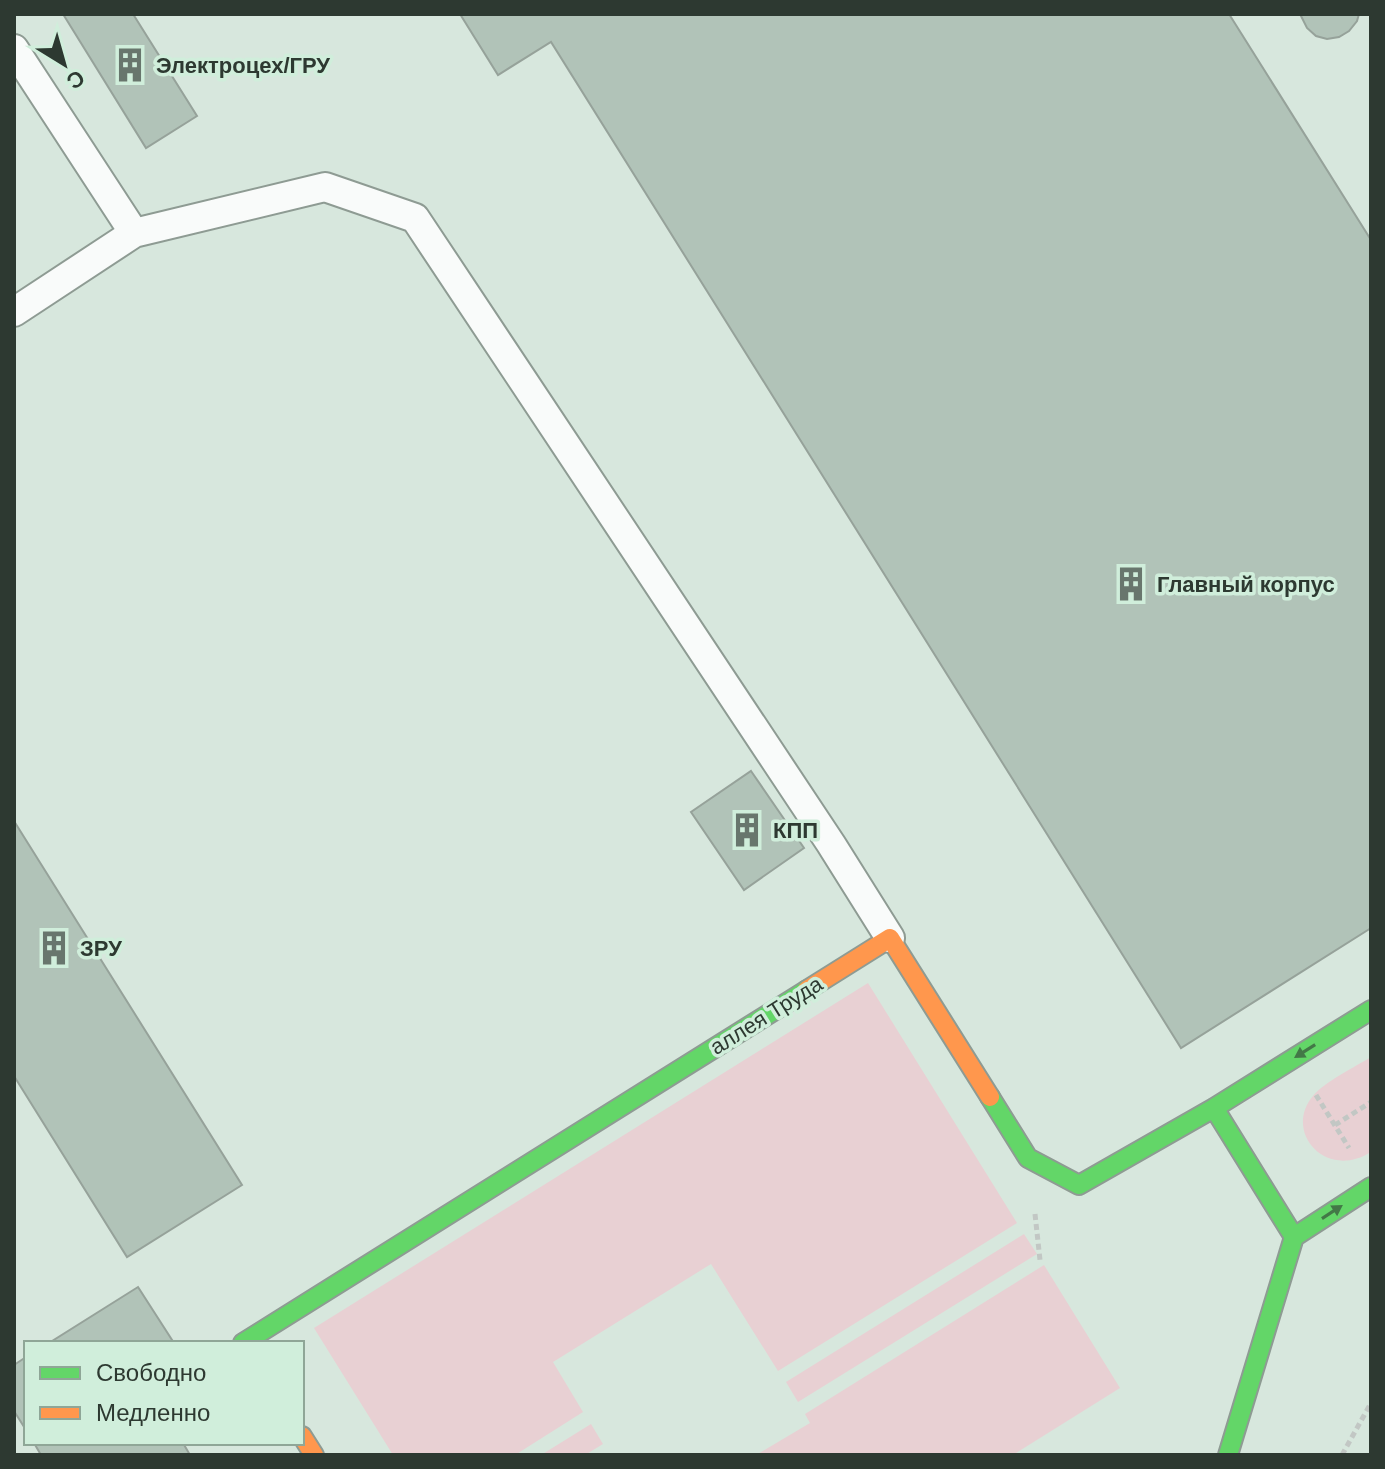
<svg xmlns="http://www.w3.org/2000/svg" width="1385" height="1469" font-family="Helvetica,sans-serif">
<style>
.green{fill:#e8d0d3}
.building{fill:#b1c3b8;stroke:#96a29a;stroke-width:2}
.lines{fill:none;stroke-linecap:round;stroke-linejoin:round}
.lane-casing{stroke:#8e9b93;stroke-width:32}
.fast-casing{stroke:#8e9b93;stroke-width:22}
.slow-casing{stroke:#8e9b93;stroke-width:22}
.path{stroke:#c2c7c4;stroke-width:5;stroke-dasharray:6 4;stroke-linecap:butt}
.lane{stroke:#f9fbfa;stroke-width:28}
.fast{stroke:#63d668;stroke-width:18}
.slow{stroke:#ff974d;stroke-width:18}
.oneway{fill:#437847}
.labels{text-anchor:middle;stroke-width:7;stroke-linejoin:round;paint-order:stroke}
.poi-label{font-size:22px;font-weight:bold;fill:#2d3931;stroke:#d0eedb;text-anchor:start}
.street-label{font-size:22px;fill:#2d3931;stroke:#d0eedb}
</style>
<rect width="100%" height="100%" fill="#d7e7dd"/>
<path class="green" d="M868 983 1017 1223 778 1371 711 1264 553 1362 583 1412 515 1455H393L314 1328Z
M1371 1057V1152C1325 1181 1283 1131 1313 1096 1324 1082 1355 1067 1371 1057Z
M1024 1234 1037 1254 798 1402 786 1382Z
M1044 1265 1120 1388 1013 1455H756L810 1423 805 1414Z
M591 1424 603 1444 585 1455H541Z"/>
<path class="building" d="M63 14H133L197 116 146 148Z
M460 14H1229L1371 240V928L1181 1048 551 42 498 75Z
M1300 14H1359L1357 21 1349 31 1339 37 1327 39 1316 36 1307 28Z
M751 771 804 848 744 890 691 812Z
M14 821 242 1185 127 1257 14 1076Z
M138 1287 174 1343H49Z
M26 1357V1430L14 1411V1365Z
M34 1443H183L190 1455H41Z"/>
<g class="lines">
<g class="lane-casing">
<path id="lane" d="M14 49 134 233
M14 312 134 233 325 187 415 218 831 844 890 938"/>
</g>
<g class="fast-casing">
<path id="fast" d="M990 1097 1028 1158 1079 1185 1214 1108 1371 1010
M1214 1108 1294 1237
M243 1343 807 990
M1228 1455 1294 1237 1371 1187"/>
</g>
<g class="slow-casing">
<path id="slow" d="M807 990 890 938 990 1097
M302 1436 314 1455"/>
</g>
<path class="path" d="M1316 1095 1349 1148
M1335 1125 1371 1102
M1035 1214 1040 1260
M1342 1455 1371 1403"/>
<use href="#lane" class="lane"/>
<use href="#fast" class="fast"/>
<use href="#slow" class="slow"/>
</g>
<defs><path id="oneway-solid" d="M-6-.8H1V-3.2L6.5 0L1 3.2V.8H-6Z" transform="scale(2)"/></defs>
<g class="oneway">
<use href="#oneway-solid" transform="translate(1305 1051) rotate(148)"/>
<use href="#oneway-solid" transform="translate(1332 1212) rotate(-33)"/>
</g>
<defs>
<g id="building-bare" transform="scale(2.76)"><path d="M-4-6H4V6H1V3H-1V6H-4ZM-2.5-4.3h1.7v1.8h-1.7ZM.8-4.3h1.7v1.8H.8ZM-2.5-1h1.7V.8h-1.7ZM.8-1h1.7V.8H.8Z" fill="#68766d" stroke="#d0eedb" stroke-width="2.5" paint-order="stroke"/></g>
</defs>
<g fill-rule="evenodd">
<use href="#building-bare" x="130" y="65"/>
<use href="#building-bare" x="1131" y="584"/>
<use href="#building-bare" x="747" y="830"/>
<use href="#building-bare" x="54" y="948"/>
</g>
<g class="labels">
<g class="poi-label">
<text x="156" y="73">Электроцех/ГРУ</text>
<text x="1157" y="592">Главный корпус</text>
<text x="773" y="838">КПП</text>
<text x="80" y="956">ЗРУ</text>
</g>
<g class="street-label">
<text transform="translate(766 1015) rotate(-32)" y="8">аллея Труда</text>
</g>
</g>
<rect width="1385" height="1469" fill="none" stroke="#2d3931" stroke-width="32"/>
<rect x="24" y="1341" width="280" height="104" fill="#d0eedb" stroke="#8fa697" stroke-width="2"/>
<rect x="40" y="1367" width="40" height="12" fill="#63d668" stroke="#8fa697" stroke-width="2"/>
<text x="96" y="1381" font-size="24" fill="#2d3931">Свободно</text>
<rect x="40" y="1407" width="40" height="12" fill="#ff974d" stroke="#8fa697" stroke-width="2"/>
<text x="96" y="1421" font-size="24" fill="#2d3931">Медленно</text>
<g transform="translate(64 64) rotate(143)" stroke="#d0eedb" stroke-width="6" paint-order="stroke">
<path d="M0-6L14 30L0 20L-14 30Z" fill="#2d3931"/>
<text y="-12" font-size="22" font-weight="bold" text-anchor="middle" fill="#2d3931">С</text>
</g>
</svg>
